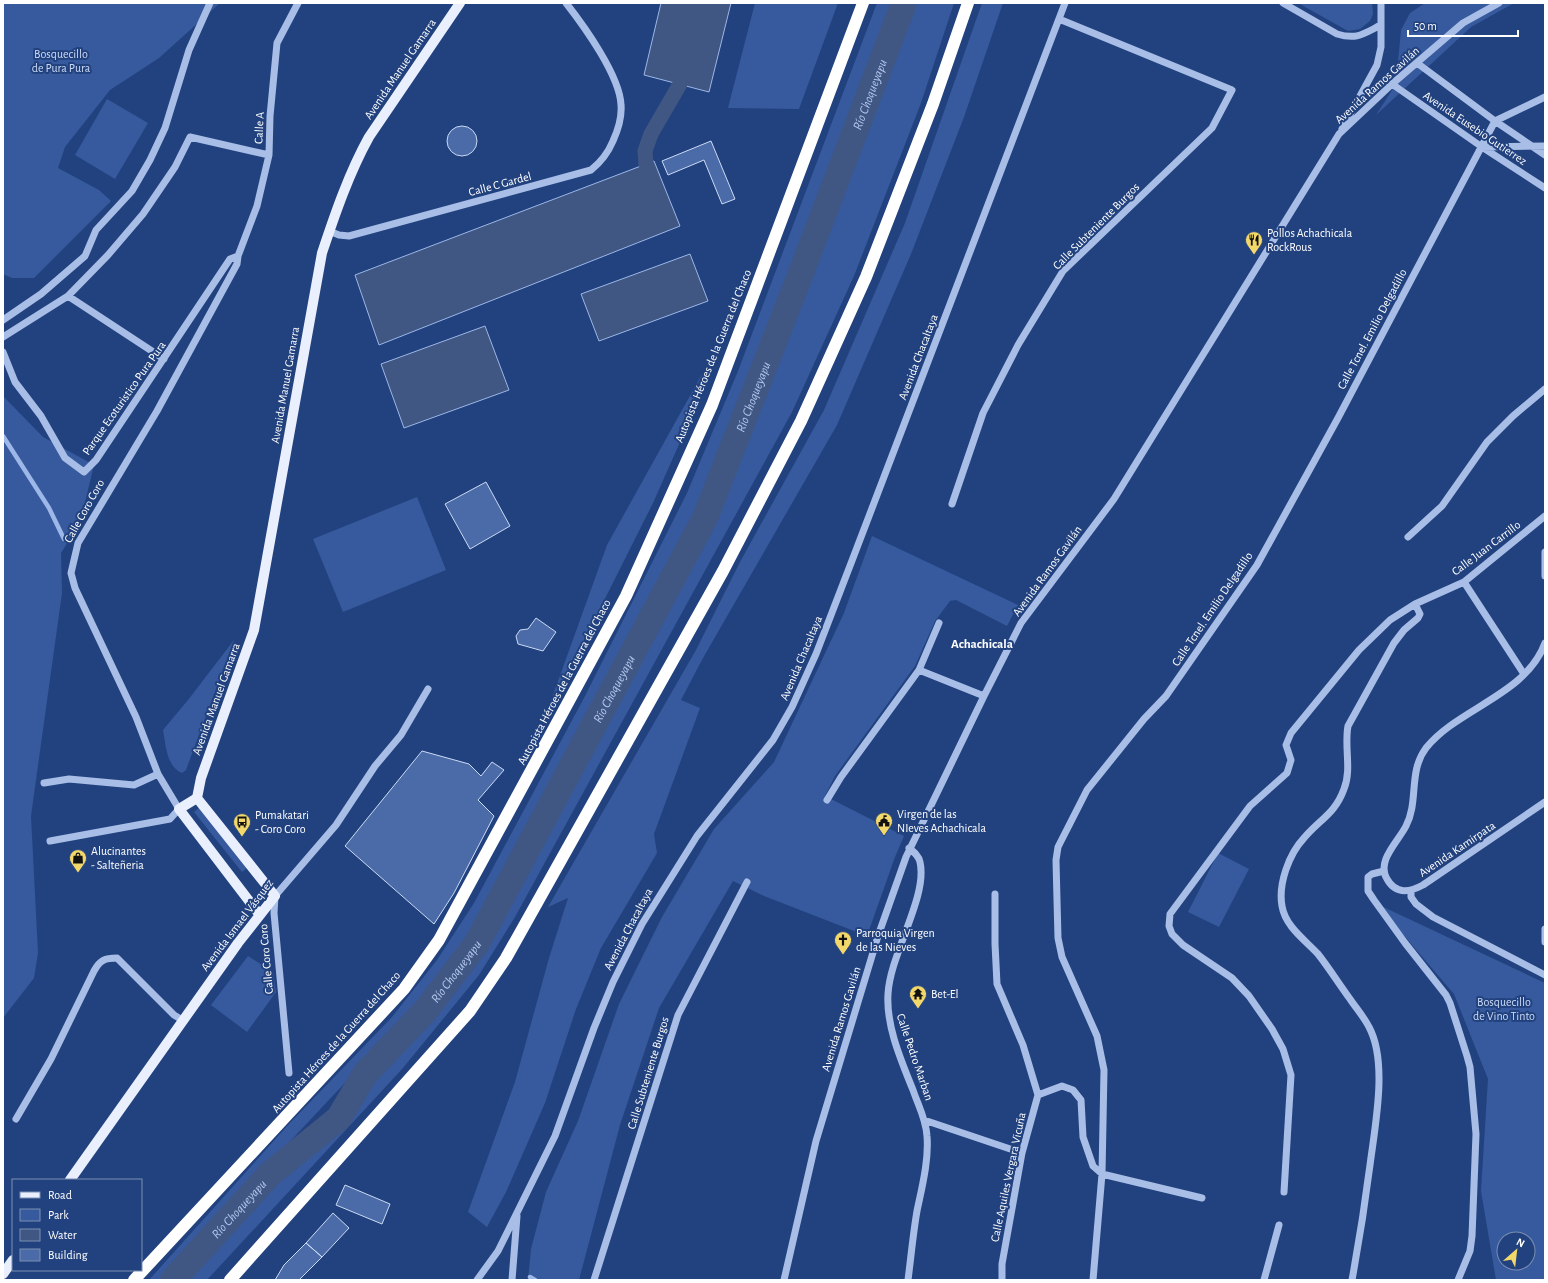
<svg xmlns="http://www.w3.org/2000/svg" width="1548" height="1283" font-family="'Alegreya Sans',sans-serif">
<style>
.green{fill:#365a9d;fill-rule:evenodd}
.water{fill:#405784;stroke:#9cb7e8}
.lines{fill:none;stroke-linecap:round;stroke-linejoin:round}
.stream{stroke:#9cb7e8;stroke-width:4.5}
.canal{stroke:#405784;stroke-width:15}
.river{stroke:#405784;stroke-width:26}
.building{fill:#4b6ba8;stroke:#cbdaf5}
.minor{stroke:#a8bee7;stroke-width:7}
.major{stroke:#e9effd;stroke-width:10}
.highway{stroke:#fff;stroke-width:12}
.labels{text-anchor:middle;stroke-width:4;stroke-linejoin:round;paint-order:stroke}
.park-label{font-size:12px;fill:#cbdaf5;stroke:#22427f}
.street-label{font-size:12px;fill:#fff;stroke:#22427f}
.poi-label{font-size:12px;fill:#fff;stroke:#22427f;text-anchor:start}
.water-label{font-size:13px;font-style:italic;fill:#b3c8ee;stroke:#22427f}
.neighbourhood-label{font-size:13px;font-weight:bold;fill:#fff;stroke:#22427f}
</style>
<rect width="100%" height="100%" fill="#22427f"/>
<path class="green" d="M3 3H220L159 58 110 90 65 147 58 168 99 190 111 201 34 278H12L3 274Z
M755 3H838L799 109 728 108Z
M877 3H893L696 511 476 924 418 1005 206 1231 163 1280H149L288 1125 392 1017 437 960 474 903 584 698 687 493 738 371Z
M912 3H954L921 103 854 276 792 412 515 917 479 975 403 1068 207 1280H184L437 1008 483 948 580 775 714 520 793 322Z
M982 3H1003L964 117 911 254 837 425 703 658 681 700 700 708 654 834 657 853 601 948 576 1009 545 1103 506 1192 487 1227 468 1212 515 1082 549 958 568 898 548 907 696 650 740 562 824 410 905 223Z
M1298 3H1372L1373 14 1370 21 1360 29 1348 31Z
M1425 3H1514L1471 27 1376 115 1396 84 1401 30 1410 13Z
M107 99 148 123 115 179 75 155Z
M715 363 653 503 544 720 607 545 701 376Z
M3 396 43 437 94 465 80 523 61 553 62 593 31 816 38 953 34 978 3 1018Z
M417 497 446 570 343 612 313 539Z
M872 536 1018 605 1007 626 956 600 950 601 935 621 915 666 835 776 825 796 904 836 895 857 867 936 764 896 733 881 659 1008 620 1125 579 1280H528L531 1249 546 1192 578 1121 619 1004 662 917 714 829 774 762 844 613Z
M234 640 186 770 182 773C166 766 166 745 163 730L188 700Z
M199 808 247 868 242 872 194 812Z
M1218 853 1249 869 1219 927 1188 912Z
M1377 904 1545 983V1280H1496L1481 1191 1488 1079 1454 994ZM1504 1239H1528V1263H1504Z
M248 956 273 972 276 992 247 1032 211 1005Z"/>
<path class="water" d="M661 3H731L709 92 644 75Z
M654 161 680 226 379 345 355 275Z
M690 254 708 301 599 341 581 294Z
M485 326 509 390 404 428 381 364Z"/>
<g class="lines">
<path class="stream" d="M3 436 49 508 64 539
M530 1277 535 1280"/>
<path class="canal" d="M646 164 645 151 651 134 680 84"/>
<path class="river" id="s1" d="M173 1280 270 1174 339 1118 365 1074 426 1010 477 943 705 518 801 273 904 3"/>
</g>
<path class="building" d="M447 141a15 15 0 1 1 30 0a15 15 0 1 1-30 0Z
M711 141 735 199 722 204 704 160 668 175 662 161Z
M486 482 510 526 470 549 445 504Z
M536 618 556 632 543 651 518 644 516 636 520 630 528 629Z
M422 751 469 764 481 776 492 762 504 770 478 800 494 816 454 893 434 924 345 846Z
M345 1185 390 1204 382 1224 336 1205Z
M333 1213 349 1228 322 1257 306 1243Z
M306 1243 322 1257 299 1280H275L284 1265Z"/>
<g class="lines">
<path class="minor" d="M1283 3 1337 34C1357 40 1363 34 1381 25
M1417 63 1495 121 1545 155
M1392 84 1482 147 1545 188
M1342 129 1377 65 1381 47V3
M1482 147 1545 146
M329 231 339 235 349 236 591 170C601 162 608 153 613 141 618 130 622 117 621 105 620 76 584 26 566 3
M68 296 164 359
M3 320 41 294 85 256 96 230 132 191 150 160 165 128 189 50 210 3
M3 337 68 296 108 255 143 214 175 167 190 137 269 155
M3 352 15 382 41 416 65 458 84 472 96 460 230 259 238 256
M952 504 983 413 1018 345 1063 271 1212 128 1232 90 1059 19
M1408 537 1442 506 1487 442 1513 416 1545 389
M1545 552V576
M1464 582 1524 674
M1545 643C1526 695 1458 708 1426 748 1408 772 1419 801 1406 826 1398 842 1376 861 1387 879 1396 895 1410 892 1423 885L1545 802
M919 670 984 696
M44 783 69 779 134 785 158 774
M827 800 841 777 919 670 939 623
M50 841 170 819 179 809 158 774 136 717 75 588 71 573 78 543 157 411 237 264 238 256 257 206 269 155 270 116 277 43 298 3
M1384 871 1372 874 1368 877V891L1374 900 1405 943 1446 995 1450 1003 1467 1056 1470 1067 1476 1134 1472 1236 1470 1251 1458 1280
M1411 891V897L1416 904 1433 917 1545 975
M995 894V944L997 984 1023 1045 1038 1095 1022 1153 1002 1264V1280
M1545 929V942
M289 1073 274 913 275 896 336 825 375 766 401 735 428 689
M1038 1095 1062 1086 1073 1090 1081 1100 1083 1137 1093 1166 1102 1174 1202 1198
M16 1119 51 1059 94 971C100 960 105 958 117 958L174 1015 184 1021
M924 1120 1022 1153
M1284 1192 1291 1075 1283 1049 1272 1029 1249 996 1232 978 1183 945 1172 934 1169 926 1170 914 1250 806 1287 773 1291 760 1286 745 1291 733 1359 650 1390 620 1415 604 1464 582 1545 516
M477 1280 498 1251 555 1136 594 1028 613 982 642 924 697 836 773 740 792 707 816 654 853 558 1065 3
M512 1280 517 1216
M594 1280 678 1015 747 882
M784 1280 816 1141 878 936 906 857 984 696 1021 623 1114 499 1339 134 1392 84 1463 23 1499 3
M908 1280C911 1257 913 1234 917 1211 922 1187 929 1160 927 1136 926 1119 918 1105 913 1090 901 1060 886 1026 888 994 890 954 928 897 920 862 919 856 914 852 909 848
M1093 1280 1102 1174 1104 1070 1097 1036 1062 957 1058 938 1057 900 1056 860 1058 847 1087 790 1144 719 1166 696 1257 565 1338 418 1495 121 1545 97
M1264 1280 1279 1225
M1352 1280C1359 1242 1365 1204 1370 1165 1375 1126 1388 1062 1369 1027 1364 1017 1356 1008 1350 999 1339 984 1329 968 1318 954 1305 940 1285 926 1282 906 1278 884 1289 854 1304 838 1320 819 1335 814 1344 789 1352 769 1344 747 1348 726L1394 643 1404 630 1418 618 1420 614 1415 604"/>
<path class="major" d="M197 798 201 778 254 630 322 253C335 214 349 173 369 137L460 3
M197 798 179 809 259 914
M70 1180 238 943 275 896 197 798
M3 1274 13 1260"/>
<path class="highway" d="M134 1280 404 989 439 940 626 596 712 405 863 3
M230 1280 470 1011 506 958 723 571 801 421 866 277 933 104 968 3"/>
</g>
<defs>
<g id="restaurant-pin" transform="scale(0.9)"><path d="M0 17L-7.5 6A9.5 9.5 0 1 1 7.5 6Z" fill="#f2d86a" stroke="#22427f"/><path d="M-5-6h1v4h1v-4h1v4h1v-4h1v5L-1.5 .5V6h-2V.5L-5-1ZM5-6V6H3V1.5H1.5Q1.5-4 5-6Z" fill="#111"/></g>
<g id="civic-pin" transform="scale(0.9)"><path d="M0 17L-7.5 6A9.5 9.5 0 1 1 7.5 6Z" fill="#f2d86a" stroke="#22427f"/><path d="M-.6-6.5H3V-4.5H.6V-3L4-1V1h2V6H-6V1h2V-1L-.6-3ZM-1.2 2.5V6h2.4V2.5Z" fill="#111"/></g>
<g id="bus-pin" transform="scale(0.9)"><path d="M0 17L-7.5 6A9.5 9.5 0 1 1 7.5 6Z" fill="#f2d86a" stroke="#22427f"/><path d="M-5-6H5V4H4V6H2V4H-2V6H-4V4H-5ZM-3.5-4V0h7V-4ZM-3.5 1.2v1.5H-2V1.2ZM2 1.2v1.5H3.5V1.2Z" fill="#111"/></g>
<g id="shop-pin" transform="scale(0.9)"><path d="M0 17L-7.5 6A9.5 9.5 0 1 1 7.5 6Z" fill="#f2d86a" stroke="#22427f"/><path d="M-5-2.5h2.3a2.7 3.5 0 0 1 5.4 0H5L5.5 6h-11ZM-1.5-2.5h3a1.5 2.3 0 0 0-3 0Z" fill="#111"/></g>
<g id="church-pin" transform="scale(0.9)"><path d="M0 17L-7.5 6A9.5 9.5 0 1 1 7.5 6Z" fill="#f2d86a" stroke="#22427f"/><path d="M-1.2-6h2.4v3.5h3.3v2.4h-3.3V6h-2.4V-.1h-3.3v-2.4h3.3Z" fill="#111"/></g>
<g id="temple-pin" transform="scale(0.9)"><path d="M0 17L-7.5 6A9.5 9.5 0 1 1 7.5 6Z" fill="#f2d86a" stroke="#22427f"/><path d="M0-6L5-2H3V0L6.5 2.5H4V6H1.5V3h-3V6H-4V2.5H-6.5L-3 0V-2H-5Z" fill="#111"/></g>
</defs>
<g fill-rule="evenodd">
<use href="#restaurant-pin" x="1254" y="240"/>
<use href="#civic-pin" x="884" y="821"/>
<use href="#bus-pin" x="242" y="822"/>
<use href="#shop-pin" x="78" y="858"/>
<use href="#church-pin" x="843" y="940"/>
<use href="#temple-pin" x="918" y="994"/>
</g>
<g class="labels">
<g class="park-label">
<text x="61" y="58">Bosquecillo<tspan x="61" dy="14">de Pura Pura</tspan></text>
<text x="1504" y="1006">Bosquecillo<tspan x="1504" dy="14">de Vino Tinto</tspan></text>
</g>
<g class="street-label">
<text transform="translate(400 69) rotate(-56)" y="4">Avenida Manuel Gamarra</text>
<text transform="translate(1377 85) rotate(-42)" y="4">Avenida Ramos Gavilán</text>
<text transform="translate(259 128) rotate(-87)" y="4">Calle A</text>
<text transform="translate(1475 128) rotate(34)" y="4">Avenida Eusebio Gutierrez</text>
<text transform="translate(500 184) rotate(-15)" y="4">Calle C Gardel</text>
<text transform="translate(1096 226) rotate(-45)" y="4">Calle Subteniente Burgos</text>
<text transform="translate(1372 329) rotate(-62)" y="4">Calle Tcnel. Emilio Delgadillo</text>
<text transform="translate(713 356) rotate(-68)" y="4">Autopista Héroes de la Guerra del Chaco</text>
<text transform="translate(918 357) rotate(-69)" y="4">Avenida Chacaltaya</text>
<text transform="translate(285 385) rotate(-80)" y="4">Avenida Manuel Gamarra</text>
<text transform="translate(124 398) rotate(-55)" y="4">Parque Ecoturistico Pura Pura</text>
<text transform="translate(84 511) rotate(-61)" y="4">Calle Coro Coro</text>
<text transform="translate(1486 548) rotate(-37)" y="4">Calle Juan Carrillo</text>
<text transform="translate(1047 571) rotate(-54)" y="4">Avenida Ramos Gavilán</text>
<text transform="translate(1212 609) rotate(-56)" y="4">Calle Tcnel. Emilio Delgadillo</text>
<text transform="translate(801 658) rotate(-67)" y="4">Avenida Chacaltaya</text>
<text transform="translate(564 682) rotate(-62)" y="4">Autopista Héroes de la Guerra del Chaco</text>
<text transform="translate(216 699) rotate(-70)" y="4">Avenida Manuel Gamarra</text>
<text transform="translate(1457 849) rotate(-34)" y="4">Avenida Kamirpata</text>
<text transform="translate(237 925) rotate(-53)" y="4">Avenida Ismael Vásquez</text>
<text transform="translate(628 929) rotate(-62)" y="4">Avenida Chacaltaya</text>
<text transform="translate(266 959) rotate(-95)" y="4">Calle Coro Coro</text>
<text transform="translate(841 1019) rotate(-73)" y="4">Avenida Ramos Gavilán</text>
<text transform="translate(336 1042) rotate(-48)" y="4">Autopista Héroes de la Guerra del Chaco</text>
<text transform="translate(915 1057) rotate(71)" y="4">Calle Pedro Marban</text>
<text transform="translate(648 1073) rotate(-73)" y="4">Calle Subteniente Burgos</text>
<text transform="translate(1008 1177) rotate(-78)" y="4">Calle Aquiles Vergara Vicuña</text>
</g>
<g class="poi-label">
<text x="1267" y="237">Pollos Achachicala<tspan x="1267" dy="14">RockRous</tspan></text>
<text x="897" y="818">Virgen de las<tspan x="897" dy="14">NIeves Achachicala</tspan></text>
<text x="255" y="819">Pumakatari<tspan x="255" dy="14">- Coro Coro</tspan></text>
<text x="91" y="855">Alucinantes<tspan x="91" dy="14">- Salteñeria</tspan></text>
<text x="856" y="937">Parroquia Virgen<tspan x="856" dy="14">de las Nieves</tspan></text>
<text x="931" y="998">Bet-El</text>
</g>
<g class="water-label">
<text dy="5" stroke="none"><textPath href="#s1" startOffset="1393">Río Choqueyapu</textPath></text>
<text dy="5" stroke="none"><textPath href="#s1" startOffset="1069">Río Choqueyapu</textPath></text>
<text dy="5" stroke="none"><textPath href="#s1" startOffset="745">Río Choqueyapu</textPath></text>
<text dy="5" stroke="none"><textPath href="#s1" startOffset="421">Río Choqueyapu</textPath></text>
<text dy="5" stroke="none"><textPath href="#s1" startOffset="97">Río Choqueyapu</textPath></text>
</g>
<g class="neighbourhood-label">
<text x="982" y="648">Achachicala</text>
</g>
</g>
<rect width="1548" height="1283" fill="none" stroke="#ffffff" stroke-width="8"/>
<rect x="12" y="1179" width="130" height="92" fill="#22427f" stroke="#7a8eb2"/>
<rect x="20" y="1192" width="20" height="6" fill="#e9effd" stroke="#7a8eb2"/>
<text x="48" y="1199" font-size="12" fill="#ffffff">Road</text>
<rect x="20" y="1209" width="20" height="12" fill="#365a9d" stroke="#7a8eb2"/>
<text x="48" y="1219" font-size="12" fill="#ffffff">Park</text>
<rect x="20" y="1229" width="20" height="12" fill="#405784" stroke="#7a8eb2"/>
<text x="48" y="1239" font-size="12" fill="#ffffff">Water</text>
<rect x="20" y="1249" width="20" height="12" fill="#4b6ba8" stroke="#7a8eb2"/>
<text x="48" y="1259" font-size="12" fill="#ffffff">Building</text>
<g transform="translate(1516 1251) rotate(28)"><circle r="19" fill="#22427f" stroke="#7a8eb2"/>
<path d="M0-3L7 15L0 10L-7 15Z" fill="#f2d86a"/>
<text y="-6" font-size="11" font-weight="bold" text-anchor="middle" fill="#ffffff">N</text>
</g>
<path d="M1408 30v6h110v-6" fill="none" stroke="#ffffff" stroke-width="2"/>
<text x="1414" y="30" font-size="12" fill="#ffffff" stroke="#22427f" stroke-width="3" paint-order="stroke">50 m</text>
</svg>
